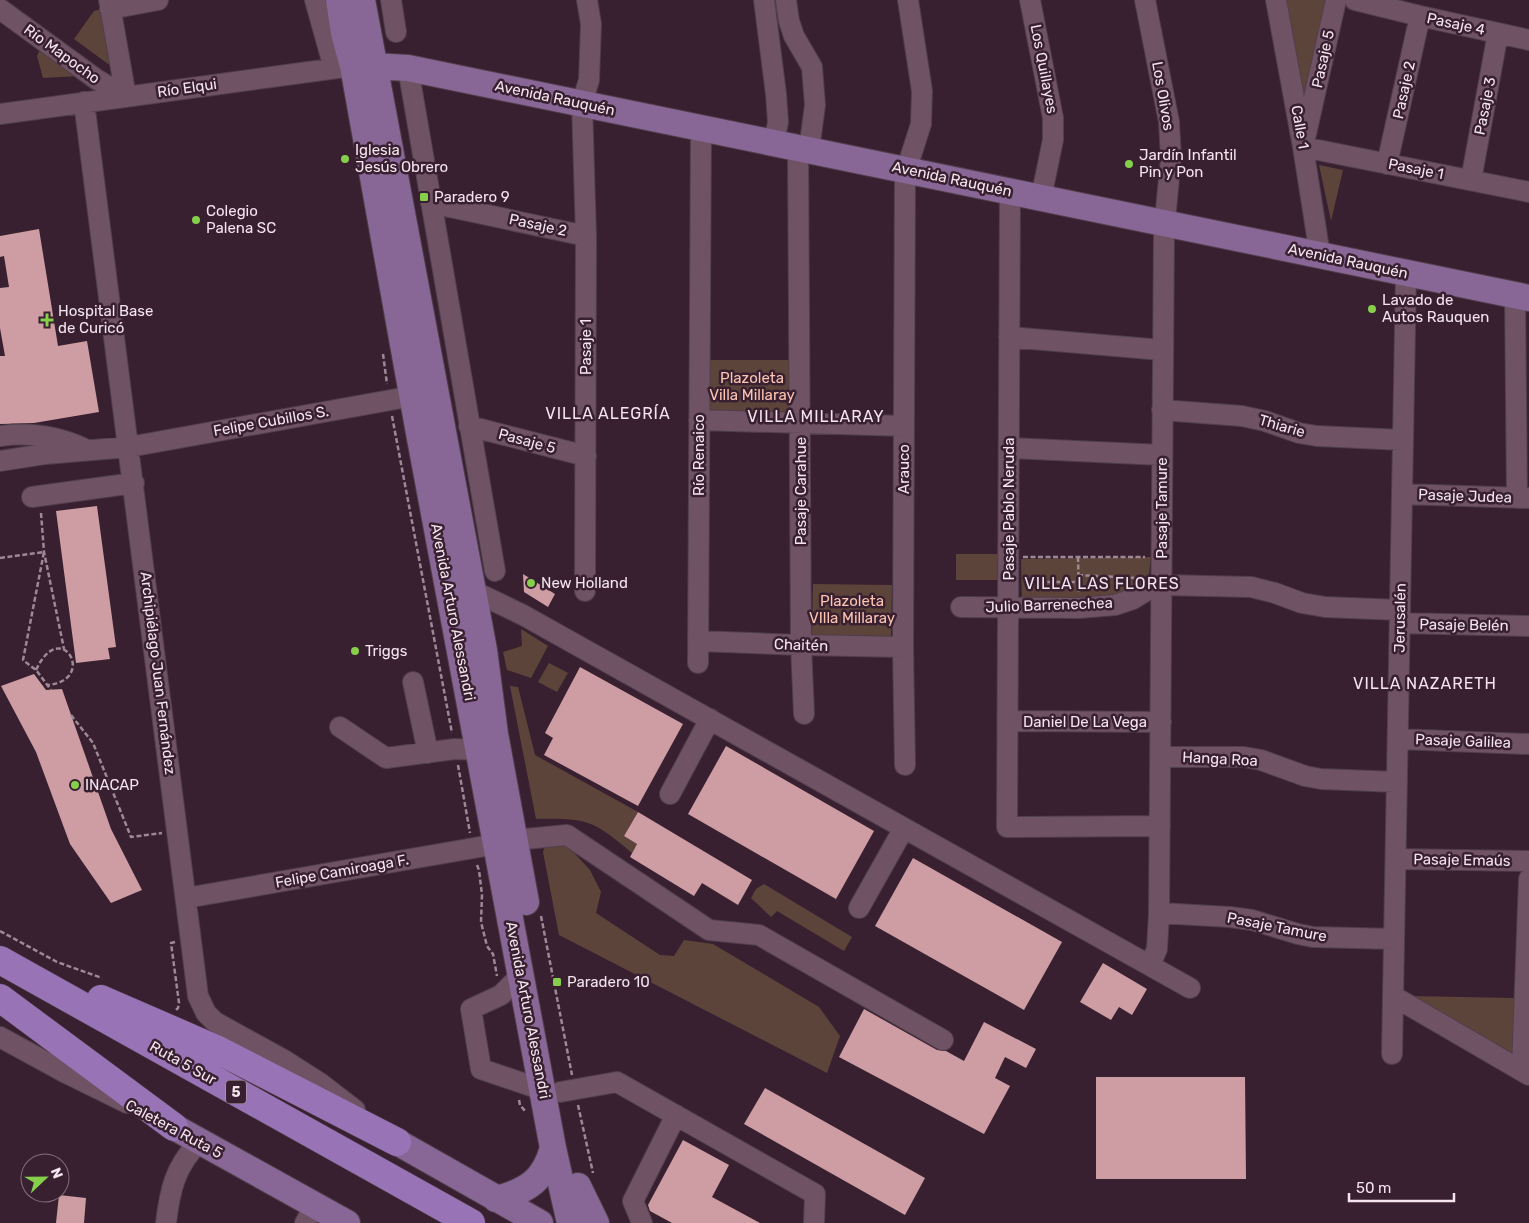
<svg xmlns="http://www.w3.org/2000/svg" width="1529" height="1223" font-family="Rubik,sans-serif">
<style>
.green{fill:#5d443a}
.building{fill:#cd9da3}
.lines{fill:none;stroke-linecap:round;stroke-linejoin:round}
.minor-casing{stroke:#513e4b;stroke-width:22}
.major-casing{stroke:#513e4b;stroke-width:28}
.highway-casing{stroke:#513e4b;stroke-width:29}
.path{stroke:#9d8996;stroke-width:2.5;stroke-dasharray:5 2.5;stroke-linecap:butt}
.minor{stroke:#6f5365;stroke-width:20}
.major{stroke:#886796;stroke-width:26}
.highway{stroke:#9874b7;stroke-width:28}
.poi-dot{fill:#86cf4b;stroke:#382030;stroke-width:2}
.labels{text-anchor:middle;stroke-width:5;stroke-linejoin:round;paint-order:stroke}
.shield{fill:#382030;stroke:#bca9b5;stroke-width:1}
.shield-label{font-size:14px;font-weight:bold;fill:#f4e4ee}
.street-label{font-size:15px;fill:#f4e4ee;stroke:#382030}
.poi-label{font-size:15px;fill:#f4e4ee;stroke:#382030;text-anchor:start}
.park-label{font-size:15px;fill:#fdc5b1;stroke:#382030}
.neighbourhood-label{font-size:16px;letter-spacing:1px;fill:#f4e4ee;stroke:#382030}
</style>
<rect width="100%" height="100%" fill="#382030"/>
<path class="green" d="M1284 0H1330L1306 121Z
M106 8 115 62 108 64 74 39 94 11Z
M43 43 80 76 43 78 37 56Z
M1319 165 1343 170 1331 221Z
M710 360H791L792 415 708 412Z
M956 554H999V580H956Z
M1151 557 1149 574 1142 591 1122 601 1022 608 1021 559Z
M813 584 892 585 891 636 812 635Z
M521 629 548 646 531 678 507 670 503 652 522 646Z
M549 663 568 673 557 692 538 682Z
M510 686 518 687 535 755 638 812 624 836 637 844 632 853C593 820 587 818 536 819Z
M565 843 590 870 601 892 596 913 660 955 674 956 684 940 713 944 819 1007 840 1036 827 1073 559 935 543 852 546 844Z
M764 884 852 937 844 951 777 911 771 917 751 898 756 889Z
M1408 996 1514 998V1055Z"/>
<path class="building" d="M39 229 58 346 87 341 99 412 34 423 0 424V356H5L0 328V288L9 287 4 256 0 257V236Z
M97 506 116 647 108 648 110 659 76 663 56 511Z
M523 574 555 594 548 607 524 592Z
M580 667 683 724 638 806 544 755 553 738 545 733Z
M34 674 46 690 62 689 111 829 142 890 111 903 70 844 36 752 1 686Z
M726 746 874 831 836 899 688 814Z
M638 812 752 880 738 905 702 883 694 896 630 857 637 844 624 836Z
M913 858 1062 942 1024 1010 875 926Z
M1103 963 1147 989 1132 1015 1119 1007 1111 1020 1080 1002Z
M864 1009 937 1050 946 1051 964 1061 984 1022 1036 1049 1026 1068 1005 1057 995 1078 1010 1086 984 1134 839 1057Z
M1096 1077H1245L1246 1179H1096Z
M765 1088 925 1178 905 1215 744 1124Z
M683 1140 729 1165 712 1197 760 1223H672L650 1211 648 1205Z
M59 1195 86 1198 84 1223H56Z"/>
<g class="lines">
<g class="minor-casing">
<path id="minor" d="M109 0 126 97
M315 0 334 68
M391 0 396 32
M764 0 776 94 778 122 774 143
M786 0 789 21 794 36 812 67 815 105 809 150
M1030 0 1053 118V140L1041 198
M1145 0 1169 122 1171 158 1164 230 1159 913 1157 949 1150 965
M1276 0 1303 147 1320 255
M1336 0 1303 147 1529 192
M1355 0 1420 16 1529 40
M0 9 96 79 126 97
M110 9 158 0
M408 68 495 571
M84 102 198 996 206 1013 215 1022 284 1060 320 1083 355 1110
M0 114 345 67 367 66
M798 148 801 645 804 714
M1387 164 1420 16
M1471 180 1498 33
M1010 191 1007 827 1160 826
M431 203 586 236
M1515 295 1517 498
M1009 337 1162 350
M1162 410 1242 416 1265 421 1299 433 1317 436 1403 440
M699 420 904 426
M469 426 586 456
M0 436C29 432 57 436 83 448
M1009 448 1162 455
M0 461 45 454 129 447 413 396
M1402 494 1529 498
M32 497 134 483
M463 586 523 615 1190 988
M585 591 586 236 582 103 589 80 591 24 587 0
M961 607 1079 608 1115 605 1133 599 1146 591 1162 585 1251 587 1275 593 1302 603 1325 607 1400 610
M1400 623 1529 626
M698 641 801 645 903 647
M698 663 701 128
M413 682 428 753
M1008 721 1161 722
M340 727 386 758 455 749 479 750
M1398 739 1529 744
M1161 757H1244L1261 760 1305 776 1321 779 1397 782
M905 765 903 647 905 174 921 124 922 91 908 0
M670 794 710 719
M515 838 525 839 567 835 709 930 759 935 943 1040
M1396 859 1529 861
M186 898 497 844
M859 908 904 828
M1159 913 1230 917 1252 920 1298 934 1313 937 1394 939
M521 975 501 995 471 1009 481 1069 543 1090
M1393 996 1529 1075
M0 1037 66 1073 127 1103
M1392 1054 1406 272
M1522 1070 1529 879
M560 1092 617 1082 815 1194 814 1223
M166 1223C170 1189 175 1167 199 1142
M305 1223 315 1205
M642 1223 633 1201 676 1115"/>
</g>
<g class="major-casing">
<path id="major" d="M339 0 344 33 353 66 419 433 553 1148 570 1223
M362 0 484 650 495 734 526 902
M373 66 408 68 1529 298
M174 1127 347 1223
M397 1142 540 1223
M578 1186 596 1223
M496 1199C528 1191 544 1180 553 1148"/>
</g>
<g class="highway-casing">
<path id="highway" d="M0 960 471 1223
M0 998 174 1127
M101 999 216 1049 397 1142"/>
</g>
<path class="path" d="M383 354 387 384
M392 416 452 733
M41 513 44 552 64 649
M1023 557H1145
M1078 557 1079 593
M0 558 44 552 23 660 36 670 51 690
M1078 575 1136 578
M1025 582H1079
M36 670C61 616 98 680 48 685
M71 715 93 743 131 837 162 833
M458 765 470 833
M477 865 479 870 482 895 481 922 487 946 493 954 497 976
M541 916 572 1075
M0 931 57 962 102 978
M175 942 171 943 179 1003 178 1008 176 1010
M519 1100 520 1105 526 1112
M578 1105 593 1173"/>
<use href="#minor" class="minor"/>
<use href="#major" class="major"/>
<use href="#highway" class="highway"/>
</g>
<g class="poi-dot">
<circle cx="345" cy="159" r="5"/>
<circle cx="1129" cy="164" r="5"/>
<rect x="419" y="192" width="10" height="10" rx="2.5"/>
<circle cx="196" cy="220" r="5"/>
<circle cx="1372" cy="309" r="5"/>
<path d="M44.5 312.5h5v5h5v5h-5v5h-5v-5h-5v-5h5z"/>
<circle cx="531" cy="583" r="5"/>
<circle cx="355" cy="651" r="5"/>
<circle cx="75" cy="785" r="5"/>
<rect x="552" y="977" width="10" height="10" rx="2.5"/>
</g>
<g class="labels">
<rect class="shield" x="226" y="1080.5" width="20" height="23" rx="4"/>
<g class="shield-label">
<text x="236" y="1097">5</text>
</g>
<g class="street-label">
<text transform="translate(1456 24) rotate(12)" y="5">Pasaje 4</text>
<text transform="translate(62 54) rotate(36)" y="5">Río Mapocho</text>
<text transform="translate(1323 59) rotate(-78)" y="5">Pasaje 5</text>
<text transform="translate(1044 69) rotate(79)" y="5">Los Quillayes</text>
<text transform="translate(187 88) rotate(-8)" y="5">Río Elqui</text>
<text transform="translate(1404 90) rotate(-78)" y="5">Pasaje 2</text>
<text transform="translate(1163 96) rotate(80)" y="5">Los Olivos</text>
<text transform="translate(555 98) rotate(12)" y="5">Avenida Rauquén</text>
<text transform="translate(1485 106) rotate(-79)" y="5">Pasaje 3</text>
<text transform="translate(1300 127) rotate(80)" y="5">Calle 1</text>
<text transform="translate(1416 169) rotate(11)" y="5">Pasaje 1</text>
<text transform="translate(952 179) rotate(12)" y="5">Avenida Rauquén</text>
<text transform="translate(538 225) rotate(12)" y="5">Pasaje 2</text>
<text transform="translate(1348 261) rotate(12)" y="5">Avenida Rauquén</text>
<text transform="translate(586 347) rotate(-90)" y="5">Pasaje 1</text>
<text transform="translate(271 421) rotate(-10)" y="5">Felipe Cubillos S.</text>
<text transform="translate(1282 426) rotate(16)" y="5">Thiarie</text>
<text transform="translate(527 441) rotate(15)" y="5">Pasaje 5</text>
<text transform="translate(699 455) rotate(-90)" y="5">Río Renaico</text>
<text transform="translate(904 469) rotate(-90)" y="5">Arauco</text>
<text transform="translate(801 491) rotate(-90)" y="5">Pasaje Carahue</text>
<text transform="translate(1465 496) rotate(2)" y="5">Pasaje Judea</text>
<text transform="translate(1162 508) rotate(-90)" y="5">Pasaje Tamure</text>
<text transform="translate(1009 509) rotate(-90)" y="5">Pasaje Pablo Neruda</text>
<text transform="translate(1049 605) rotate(-2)" y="5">Julio Barrenechea</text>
<text transform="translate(453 612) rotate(79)" y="5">Avenida Arturo Alessandri</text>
<text transform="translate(1400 618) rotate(-89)" y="5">Jerusalén</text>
<text transform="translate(1464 625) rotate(1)" y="5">Pasaje Belén</text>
<text transform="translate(801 645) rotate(2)" y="5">Chaitén</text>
<text transform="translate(158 673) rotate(83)" y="5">Archipiélago Juan Fernández</text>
<text x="1085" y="727">Daniel De La Vega</text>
<text transform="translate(1463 741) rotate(2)" y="5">Pasaje Galilea</text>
<text transform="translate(1220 759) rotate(3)" y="5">Hanga Roa</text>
<text transform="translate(1462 860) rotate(1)" y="5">Pasaje Emaús</text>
<text transform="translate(342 871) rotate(-10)" y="5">Felipe Camiroaga F.</text>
<text transform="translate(1277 927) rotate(11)" y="5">Pasaje Tamure</text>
<text transform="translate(528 1010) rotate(79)" y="5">Avenida Arturo Alessandri</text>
<text transform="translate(183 1063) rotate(29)" y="5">Ruta 5 Sur</text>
<text transform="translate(174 1129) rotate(28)" y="5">Caletera Ruta 5</text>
</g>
<g class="poi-label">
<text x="355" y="155">Iglesia<tspan x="355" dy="17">Jesús Obrero</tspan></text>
<text x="1139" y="160">Jardín Infantil<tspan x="1139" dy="17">Pin y Pon</tspan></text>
<text x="434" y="202">Paradero 9</text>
<text x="206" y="216">Colegio<tspan x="206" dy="17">Palena SC</tspan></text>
<text x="1382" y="305">Lavado de<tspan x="1382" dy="17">Autos Rauquen</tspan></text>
<text x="58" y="316">Hospital Base<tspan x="58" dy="17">de Curicó</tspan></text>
<text x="541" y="588">New Holland</text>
<text x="365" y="656">Triggs</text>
<text x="85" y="790">INACAP</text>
<text x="567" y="987">Paradero 10</text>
</g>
<g class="park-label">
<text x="752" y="383">Plazoleta<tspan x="752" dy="17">Villa Millaray</tspan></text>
<text x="852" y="606">Plazoleta<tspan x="852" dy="17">VIlla Millaray</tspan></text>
</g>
<g class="neighbourhood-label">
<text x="608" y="419">VILLA ALEGRÍA</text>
<text x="816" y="422">VILLA MILLARAY</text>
<text x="1102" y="589">VILLA LAS FLORES</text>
<text x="1425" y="689">VILLA NAZARETH</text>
</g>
</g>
<g transform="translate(45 1178) rotate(68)"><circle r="24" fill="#382030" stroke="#836e7c"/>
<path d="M0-4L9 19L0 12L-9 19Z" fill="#86cf4b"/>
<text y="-8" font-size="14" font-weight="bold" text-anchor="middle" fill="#f4e4ee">N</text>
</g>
<path d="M1349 1193v8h105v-8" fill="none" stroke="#f4e4ee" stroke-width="2.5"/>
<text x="1356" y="1193" font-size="15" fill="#f4e4ee" stroke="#382030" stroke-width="4" paint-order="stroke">50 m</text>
</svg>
